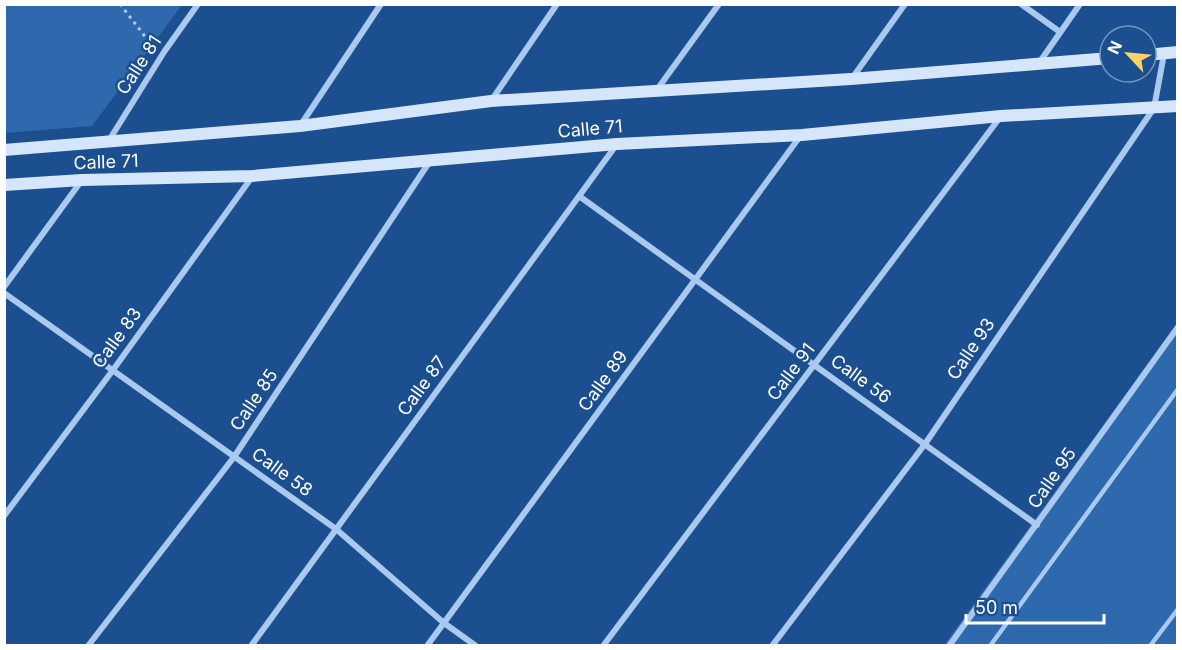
<svg xmlns="http://www.w3.org/2000/svg" width="1182" height="650" font-family="Inter,sans-serif">
<style>
.green{fill:#2e69ad}
.lines{fill:none;stroke-linecap:round;stroke-linejoin:round}
.path{stroke:#a9c9ee;stroke-width:3;stroke-dasharray:3 4.5;stroke-linecap:butt}
.lane{stroke:#a9c9ee;stroke-width:4.5}
.street{stroke:#a9c9ee;stroke-width:6}
.secondary{stroke:#d6e6fa;stroke-width:12}
.labels{text-anchor:middle;stroke-width:5;stroke-linejoin:round;paint-order:stroke}
.street-label{font-size:18px;fill:#fff;stroke:#1b4f8f}
</style>
<rect width="100%" height="100%" fill="#1b4f8f"/>
<path class="green" d="M5 4H182V5L92 126 5 133Z
M1177 323V645H944Z"/>
<g class="lines">
<path class="path" d="M120 4 150 43"/>
<path class="lane" d="M990 646 1178 389
M1150 646 1178 609"/>
<path class="street" d="M1021 4 1060 32
M1039 63 1080 4
M853 77 905 4
M656 91 719 4
M491 101 557 4
M300 126 381 4
M108 142 164 52 198 4
M579 196 1037 525
M4 287 82 180
M4 293 336 529 444 623 476 646
M4 516 113 370 252 177
M88 646 234 457 430 161
M251 646 617 144
M427 646 801 135
M603 646 1001 116
M772 646 925 444 1154 108 1164 54
M949 646 1178 327"/>
<path class="secondary" d="M1146 55 1178 52
M4 150 300 126 491 101 851 79 1110 58
M4 185 82 180 252 176 617 144 802 135 1001 116 1178 106"/>
</g>
<g class="labels">
<g class="street-label">
<text transform="translate(139 65) rotate(-57)" y="6">Calle 81</text>
<text transform="translate(590 129) rotate(-5)" y="6">Calle 71</text>
<text transform="translate(106 162) rotate(-2)" y="6">Calle 71</text>
<text transform="translate(117 338) rotate(-54)" y="6">Calle 83</text>
<text transform="translate(971 349) rotate(-56)" y="6">Calle 93</text>
<text transform="translate(791 372) rotate(-53)" y="6">Calle 91</text>
<text transform="translate(861 379) rotate(36)" y="6">Calle 56</text>
<text transform="translate(603 381) rotate(-54)" y="6">Calle 89</text>
<text transform="translate(422 386) rotate(-54)" y="6">Calle 87</text>
<text transform="translate(254 400) rotate(-56)" y="6">Calle 85</text>
<text transform="translate(282 472) rotate(36)" y="6">Calle 58</text>
<text transform="translate(1052 478) rotate(-55)" y="6">Calle 95</text>
</g>
</g>
<rect width="1182" height="650" fill="none" stroke="#ffffff" stroke-width="12"/>
<g transform="translate(1128 54) rotate(296)"><circle r="28" fill="#1b4f8f" stroke="#7695bc" stroke-width="1.5"/>
<path d="M0-4.5L10 22L0 15L-10 22Z" fill="#ffd166"/>
<text y="-9" font-size="16" font-weight="bold" text-anchor="middle" fill="#ffffff">N</text>
</g>
<path d="M966 614v9h138v-9" fill="none" stroke="#ffffff" stroke-width="3"/>
<text x="975" y="614" font-size="18" fill="#ffffff" stroke="#1b4f8f" stroke-width="4.5" paint-order="stroke">50 m</text>
</svg>
